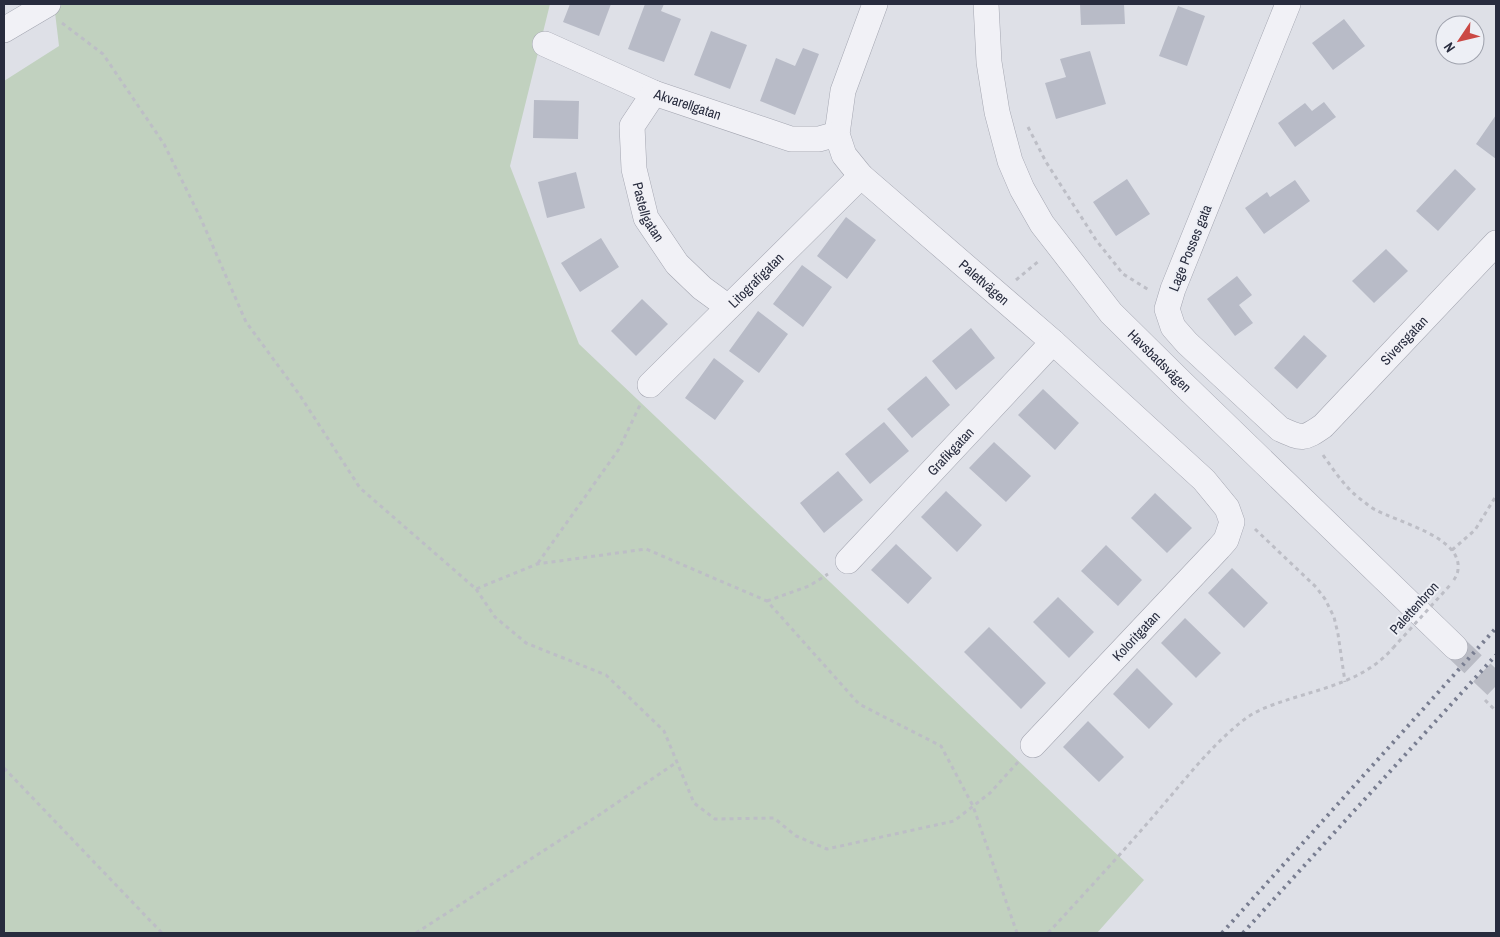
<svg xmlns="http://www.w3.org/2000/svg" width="1500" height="937" font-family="'Archivo Narrow',sans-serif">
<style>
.green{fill:#c1d1bf}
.building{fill:#b8bbc7}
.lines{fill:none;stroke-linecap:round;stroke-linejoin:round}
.minor-tunnel{stroke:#babcc5;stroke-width:25;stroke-dasharray:25 12;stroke-linecap:butt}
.minor-casing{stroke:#a4a6b1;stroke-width:26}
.path{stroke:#bdbec6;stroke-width:3;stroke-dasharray:4 4;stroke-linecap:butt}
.minor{stroke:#f1f1f6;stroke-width:25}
.rail{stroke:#787d90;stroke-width:4;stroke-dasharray:2.5 5;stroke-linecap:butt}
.path-bridge{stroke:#bdbec6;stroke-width:3;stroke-dasharray:4 4;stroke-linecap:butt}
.labels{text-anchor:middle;stroke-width:4;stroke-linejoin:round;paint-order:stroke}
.street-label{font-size:14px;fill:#282c3e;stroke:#edeff5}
</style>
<rect width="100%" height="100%" fill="#dee0e7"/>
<path class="green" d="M54 4H550L510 166 579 344 1144 880 1097 933H4V81L59 46Z"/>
<path class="building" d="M570 4H611L599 36 563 22Z
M645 4H664L661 11 681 19 664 62 628 49Z
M1080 4H1124L1125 24 1081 25Z
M1178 6 1205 16 1187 66 1159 56Z
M1344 19 1365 46 1333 70 1312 43Z
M711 31 747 45 730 89 694 75Z
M803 48 819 54 795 115 760 101 776 58 795 66Z
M1090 51 1106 104 1056 119 1045 83 1066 77 1060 59Z
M534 100 579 101 578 139 533 138Z
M1324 102 1336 117 1295 147 1278 123 1305 103 1312 111Z
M1496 115V159L1476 144Z
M1455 169 1476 189 1438 231 1416 211Z
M576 172 585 208 547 218 538 182Z
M1127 179 1150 214 1116 236 1093 202Z
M1295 180 1310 201 1264 234 1245 208 1267 192 1270 197Z
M846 217 876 240 847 279 817 256Z
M601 238 619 267 580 292 561 263Z
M1386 249 1408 271 1374 303 1352 281Z
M802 265 832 287 803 327 773 304Z
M1237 276 1252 295 1239 305 1253 323 1235 336 1207 299Z
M642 299 668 324 636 356 611 331Z
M758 311 788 334 759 373 729 351Z
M971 328 995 358 956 390 932 361Z
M1304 335 1327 356 1297 389 1274 368Z
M714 358 744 381 715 420 685 398Z
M926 376 950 405 912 438 887 409Z
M1043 389 1079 423 1055 450 1018 415Z
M884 422 909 451 870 484 845 454Z
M994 442 1031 476 1006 502 969 468Z
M838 471 863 500 824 533 800 503Z
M946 491 982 525 957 552 921 517Z
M1155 493 1192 528 1167 553 1131 518Z
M896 544 932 578 908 604 871 570Z
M1106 545 1142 580 1118 606 1081 571Z
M1232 568 1268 603 1244 628 1208 593Z
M1058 597 1094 632 1069 658 1033 622Z
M1185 618 1221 653 1196 678 1161 643Z
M989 627 1046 683 1021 709 964 652Z
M1137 668 1173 704 1149 729 1113 694Z
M1088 721 1124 757 1099 782 1063 747Z"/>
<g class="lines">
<path class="minor-tunnel" d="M1455 647 1496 686"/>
<g class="minor-casing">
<g id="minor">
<path id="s1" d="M875 4 843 91 837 134 844 155 861 176 1053 342 1204 480 1227 508 1232 522 1226 540 1219 548 1033 745"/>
<path id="s2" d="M986 4 989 62 997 112 1010 161 1022 189 1042 224 1111 313 1181 382 1455 647"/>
<path id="s3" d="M1288 4 1173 289 1167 309 1173 327 1187 343 1280 429C1302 439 1303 440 1323 426L1496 243"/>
<path d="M4 30 48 4"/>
<path id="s4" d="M545 44 654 93 791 139H819L837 134"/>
<path id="s5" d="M654 93 632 126 634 169 646 218 677 264 702 288 728 307"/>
<path id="s6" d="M650 385 861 176"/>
<path id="s7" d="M848 561 1053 342"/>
</g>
</g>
<path class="path" d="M62 23 103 54 164 144 201 219 246 322 299 394 360 488 476 589 537 564 646 549 767 601 859 704 941 746 973 806 1017 933
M1028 127 1046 162 1096 240 1123 274 1149 290
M1016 280 1040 260
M1323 455C1335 472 1346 489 1363 501 1367 504 1371 508 1376 510 1397 522 1462 537 1458 569 1458 574 1455 578 1452 583
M1255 529 1316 587 1325 599 1334 617 1338 634 1345 682
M1452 550 1475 530 1496 496
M538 563 619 449 640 405
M476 589 495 617 526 643 606 675 664 731 694 803 715 819 774 818 796 836 827 849 954 821 990 793 1018 762
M767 601 809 586 828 574
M1485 700 1496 711
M4 768 162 933
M416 933 599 815 677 762
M1048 933C1085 893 1122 853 1157 812 1185 780 1211 745 1245 719 1258 709 1275 704 1290 699 1328 687 1366 679 1393 648"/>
<use href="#minor" class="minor"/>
<path class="rail" d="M1222 933 1496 628
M1243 933 1496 655"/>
<path class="path-bridge" d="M1393 648 1452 583"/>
</g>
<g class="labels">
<g class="street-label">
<text dy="5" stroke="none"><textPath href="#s4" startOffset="155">Akvarellgatan</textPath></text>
<text dy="5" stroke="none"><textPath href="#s5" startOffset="128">Pastellgatan</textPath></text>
<text transform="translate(1190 248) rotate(-68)" y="5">Lage Posses gata</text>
<text dy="5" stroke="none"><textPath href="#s6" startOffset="149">Litografigatan</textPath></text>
<text dy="5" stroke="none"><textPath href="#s1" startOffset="348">Palettvägen</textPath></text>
<text dy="5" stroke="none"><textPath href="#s3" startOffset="660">Siversgatan</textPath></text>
<text dy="5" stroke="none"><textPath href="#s2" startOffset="411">Havsbadsvägen</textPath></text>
<text dy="5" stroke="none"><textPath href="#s7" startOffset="150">Grafikgatan</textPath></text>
<text transform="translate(1414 608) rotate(-48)" y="5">Palettenbron</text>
<text transform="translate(1136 636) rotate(-47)" y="5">Koloritgatan</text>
</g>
</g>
<rect width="1500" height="937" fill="none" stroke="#282c3e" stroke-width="10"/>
<g transform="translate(1460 40) rotate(235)"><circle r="24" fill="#edeff5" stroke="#9ea1ac"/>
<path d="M0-4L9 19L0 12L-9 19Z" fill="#cb4844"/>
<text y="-8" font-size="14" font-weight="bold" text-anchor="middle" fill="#282c3e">N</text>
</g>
</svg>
